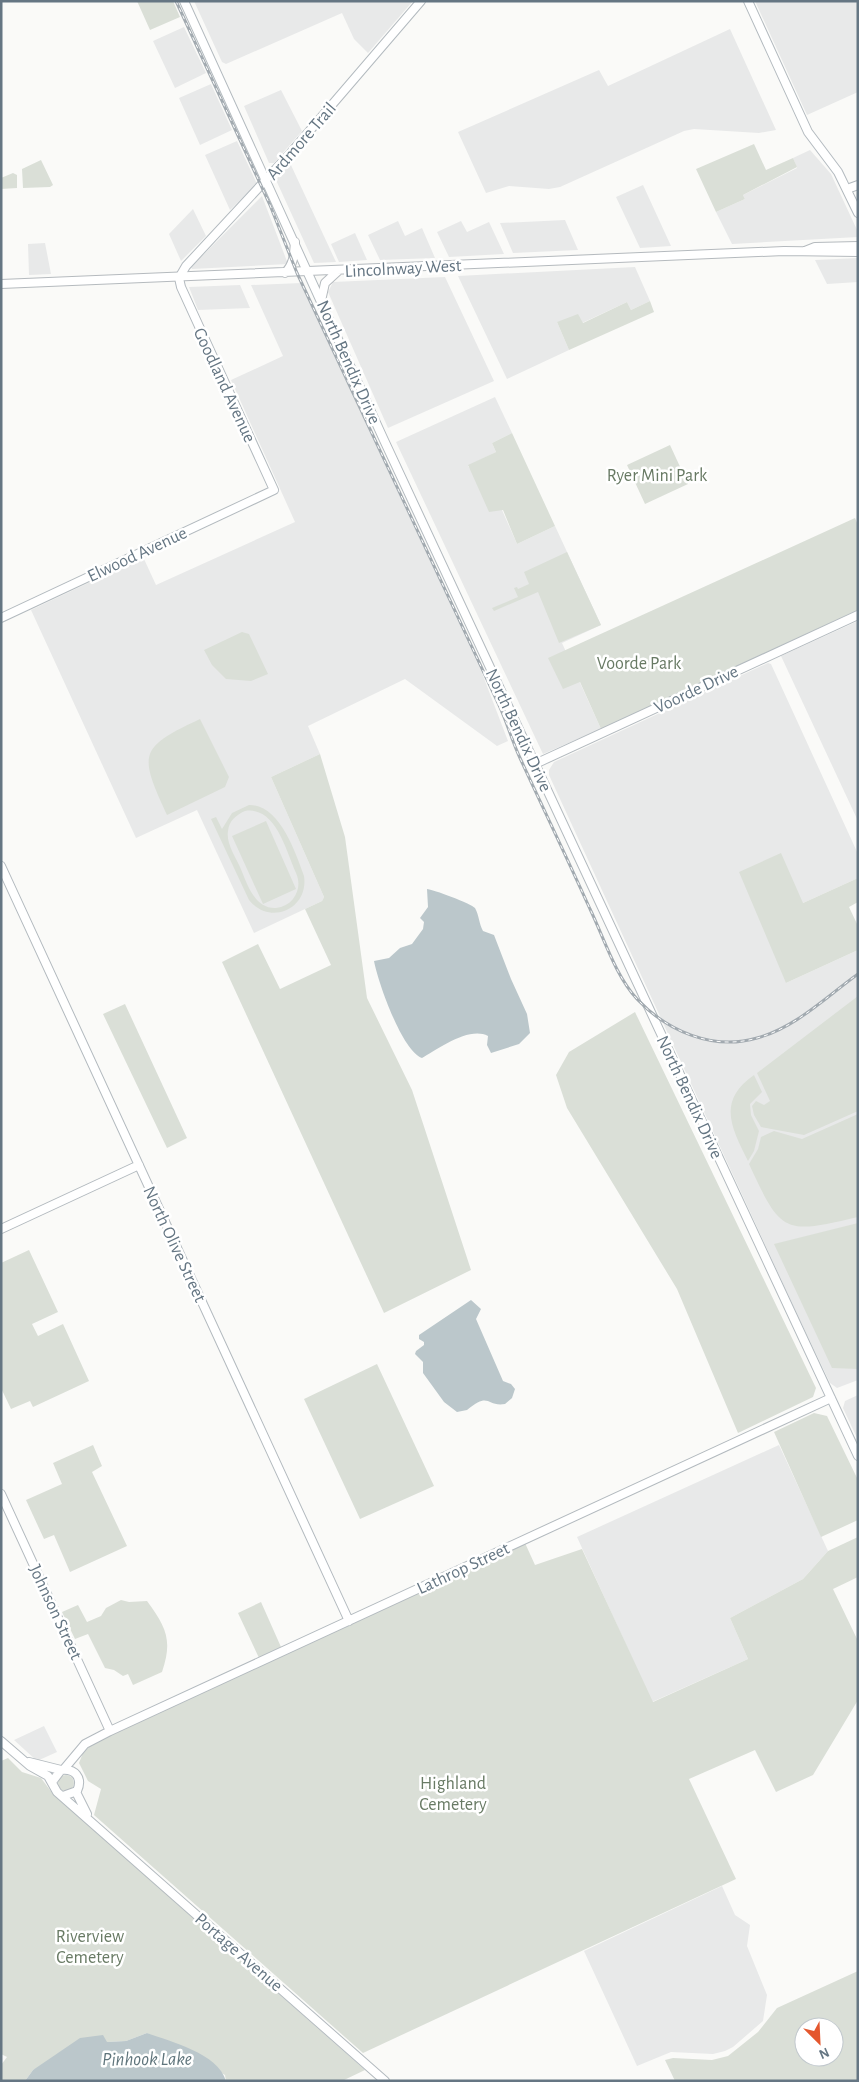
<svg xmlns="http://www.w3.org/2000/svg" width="859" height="2082" font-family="'Alegreya Sans',sans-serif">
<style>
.built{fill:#e8e9e9}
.green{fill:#dadfd7;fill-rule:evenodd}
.water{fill:#bbc7cb}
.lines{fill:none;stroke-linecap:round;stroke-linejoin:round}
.secondary-casing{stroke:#b3babf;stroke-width:10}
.primary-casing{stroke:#b5babe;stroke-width:10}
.secondary{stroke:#fff;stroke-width:8}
.primary{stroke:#fff;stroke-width:8}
.rail-casing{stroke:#a2aab0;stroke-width:3}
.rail{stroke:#fff;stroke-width:1;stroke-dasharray:4;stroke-linecap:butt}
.labels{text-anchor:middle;stroke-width:5;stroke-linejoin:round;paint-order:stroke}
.street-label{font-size:18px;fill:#657683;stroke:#fff}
.park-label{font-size:18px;fill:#687a64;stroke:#fff}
.water-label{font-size:19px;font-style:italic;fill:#60757c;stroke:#fff}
</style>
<rect width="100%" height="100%" fill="#fafaf8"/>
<path class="built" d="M194 1H413L368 53 354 39 342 13 226 64 222 62Z
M755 1H858V92L807 115Z
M184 27 206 73 175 88 153 41Z
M730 29 776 130 759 133 694 129 684 131 560 187 549 189 509 186 486 193 458 132 599 70 608 86Z
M211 84 232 130 200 145 179 98Z
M281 90 302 131 274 163H269L244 106Z
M237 141 257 184 230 210 205 155Z
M810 150 831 174 858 232V237L732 244 716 212 745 199 743 195 797 168 793 158Z
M290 163 336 262 314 263 276 180Z
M643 185 671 246 640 248 616 197Z
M262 196 288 264 192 269 191 267Z
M193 209 206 236 181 261 169 234Z
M565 220 578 250 513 253 500 223Z
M398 221 405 236 422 228 435 258 380 260 368 235Z
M461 221 467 232 489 222 504 254 449 257 437 232Z
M355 233 367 260 339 262 331 244Z
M45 243 51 274 29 275 28 244Z
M858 258V282L827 284 815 260Z
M635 267 650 301 631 310 627 302 582 323 557 322 569 350 507 379 458 276Z
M445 277 494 381 388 428 328 292 333 282Z
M301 283 482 673 508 741 497 746 405 679 308 726 320 754 271 777 324 897 322 901 254 933 197 810 136 838 31 610 141 558 144 559 156 585 295 522 231 380 283 356 251 285Z
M240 285 250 308 198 310 189 287Z
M495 397 512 433 492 443 496 452 468 466 502 510 517 544 555 526 601 625 562 643 601 729 543 754 396 442Z
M858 621V821L781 656Z
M768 663 771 664 858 854V878L803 903 786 983 858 950V1380L837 1388 830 1383 797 1314 549 775V770L554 762Z
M858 1395V1440L843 1408 845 1401Z
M779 1445 828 1551 803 1579 730 1618 748 1659 652 1702 577 1537Z
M44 1726 57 1752 37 1761 14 1740Z
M722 1886 735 1915 750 1925 747 1946 767 1995 763 2021 733 2047 725 2051 713 2054 671 2052 637 2066 584 1951Z"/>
<path class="green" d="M137 1H173L180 17 150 30Z
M754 144 766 170 793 158 797 167 743 195 745 199 716 212 696 169Z
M41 160 53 185 50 187 23 188 22 169Z
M13 173 17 175V188L1 189V178Z
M650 301 654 312 569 350 557 322 578 314 583 323 627 302 631 310Z
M512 433 555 526 517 544 503 510 489 512 468 465 496 452 492 443Z
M670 445 688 484 645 504 627 465Z
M855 518 858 525V610L601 729 580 682 563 689 548 658Z
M567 552 601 625 559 643 538 592 494 611 492 608 518 597 514 588 517 587 518 589 529 584 524 572Z
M242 632 249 634 268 674 251 681 226 679 212 665 204 650Z
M200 719 229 777 225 787 167 815C139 754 138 748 200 719Z
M320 754 345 837 367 998 412 1090 471 1270 384 1313 222 962 258 944 280 989 331 965 305 909 322 901 324 897 271 777Z
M249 805C279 804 295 851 304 876 309 909 270 926 249 900L211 819 216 817 222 829 232 813ZM245 811C276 806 286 851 296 873 300 882 299 891 293 899 289 904 283 907 276 908 254 909 247 883 240 867 235 856 226 843 228 831 229 821 236 815 245 811Z
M266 821 296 889 263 904 232 836Z
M781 853 803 903 858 878V902L849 907 858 926V950L786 983 739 872Z
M858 996V1111L804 1135 761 1127 754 1115 752 1106 756 1101 764 1105 770 1101 757 1073Z
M125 1004 187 1138 167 1148 103 1014Z
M635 1012 816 1388 813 1397 738 1433 677 1289 567 1108 556 1075 569 1052Z
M754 1075 762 1092 750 1104 751 1115 759 1131 754 1151 748 1161C731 1127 717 1101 754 1075Z
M858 1114V1217C783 1235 781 1233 749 1164L758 1149 761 1137 774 1131 802 1139Z
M858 1223V1369L832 1368 774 1244Z
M29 1250 58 1312 32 1324 38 1336 63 1324 89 1381 33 1407 30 1401 11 1409 1 1388V1263Z
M377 1364 434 1486 360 1519 304 1399Z
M814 1413 827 1416 858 1480V1520L821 1537 774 1432Z
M93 1445 102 1466 92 1472 127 1546 70 1572 54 1535 44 1539 26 1500 62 1484 53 1463Z
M858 1537V1577L833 1589 858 1641V1700L813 1775 776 1792 755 1750 689 1779 736 1879 363 2053 94 1815 101 1789 88 1781 79 1763 83 1753 95 1741 525 1543 535 1565 582 1549 653 1702 748 1659 730 1618 803 1579 828 1551Z
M121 1600 129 1602 147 1601C166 1627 173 1640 162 1672L133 1685 128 1674 123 1676 114 1670 105 1668 88 1634 75 1639 62 1612 78 1605 87 1622 101 1616 106 1608Z
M261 1602 281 1647 259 1658 238 1613Z
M8 1758 22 1772 41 1778 53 1794 365 2070 342 2081H226L225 2075 147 2033 126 2041 107 2042 33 2070 25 2081H1V2065L7 2057 1 2054V1761Z
M58 1783a8 8 0 1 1 16 0a8 8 0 1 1-16 0Z
M858 1971V2081H675L665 2060 673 2058 712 2060 728 2056 758 2032 777 2008ZM804 2027H834V2057H804Z"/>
<path class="water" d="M427 889C432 889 472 904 475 908 479 915 479 924 483 931L494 935 511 979 527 1014 530 1033 519 1044 491 1053 487 1045 488 1036C469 1026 438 1049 422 1058 402 1051 378 982 374 961L389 958 400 948 412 944 423 929 424 922 420 918 428 907Z
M471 1300 481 1309 476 1319 503 1381 511 1384 515 1389 512 1398 505 1404C486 1407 490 1391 467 1410L457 1412 444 1402 423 1373V1362L415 1354 416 1351 424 1345V1342L419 1339V1335Z
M147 2033C171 2042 218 2053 226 2081H25L33 2070 80 2038 103 2035 107 2042 126 2041Z"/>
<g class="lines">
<g class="secondary-casing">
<path id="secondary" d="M184 1 383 438 858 1456
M748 1 808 132 838 172 858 213
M847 189 858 185
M1 618 274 490 181 287 179 278 186 266 288 156 421 1
M535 764 858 615
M1 866 349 1621
M1 1229 139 1165
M1 1494 110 1731
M1 1741 30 1766 48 1776 57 1792 385 2081
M29 1762 61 1770
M64 1769 85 1744 110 1731 831 1398
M52 1782 61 1770C75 1768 83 1778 77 1791L63 1796
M76 1792 87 1814"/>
</g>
<g class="primary-casing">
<path id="primary" d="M805 251 815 247 858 246
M285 273C294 264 294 255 295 242
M1 284 784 251 858 252
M321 301 325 283 338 271"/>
</g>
<use href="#secondary" class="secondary"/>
<use href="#primary" class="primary"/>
<g class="rail-casing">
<path id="rail" d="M176 1 270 205 297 273 499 705C507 722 512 741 520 758 543 808 567 858 590 909 604 938 615 975 637 999 667 1031 713 1051 757 1038 795 1028 826 997 858 974"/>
</g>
<use href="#rail" class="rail"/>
</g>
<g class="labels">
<g class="street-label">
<text transform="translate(301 141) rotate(-49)" y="6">Ardmore Trail</text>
<text transform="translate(403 268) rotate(-3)" y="6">Lincolnway West</text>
<text transform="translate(349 362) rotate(66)" y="6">North Bendix Drive</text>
<text transform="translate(225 385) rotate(65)" y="6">Goodland Avenue</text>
<text transform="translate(137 554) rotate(-25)" y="6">Elwood Avenue</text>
<text transform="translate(696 689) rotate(-25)" y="6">Voorde Drive</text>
<text transform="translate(519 730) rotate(65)" y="6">North Bendix Drive</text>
<text transform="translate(690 1097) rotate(65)" y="6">North Bendix Drive</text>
<text transform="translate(175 1244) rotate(65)" y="6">North Olive Street</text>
<text transform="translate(463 1568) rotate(-25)" y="6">Lathrop Street</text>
<text transform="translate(56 1612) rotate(65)" y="6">Johnson Street</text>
<text transform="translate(239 1952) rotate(41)" y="6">Portage Avenue</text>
</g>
<g class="park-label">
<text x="657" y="481">Ryer Mini Park</text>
<text x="639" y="669">Voorde Park</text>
<text x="453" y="1789">Highland<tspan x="453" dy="21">Cemetery</tspan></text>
<text x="90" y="1942">Riverview<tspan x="90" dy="21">Cemetery</tspan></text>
</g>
<g class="water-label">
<text x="147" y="2065">Pinhook Lake</text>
</g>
</g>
<rect width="859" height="2082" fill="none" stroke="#657683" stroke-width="5"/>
<g transform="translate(819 2042) rotate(156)"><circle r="24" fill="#ffffff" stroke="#c1c8cd"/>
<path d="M0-4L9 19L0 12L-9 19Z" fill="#e4572e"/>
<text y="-8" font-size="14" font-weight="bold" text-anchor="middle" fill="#657683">N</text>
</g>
</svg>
